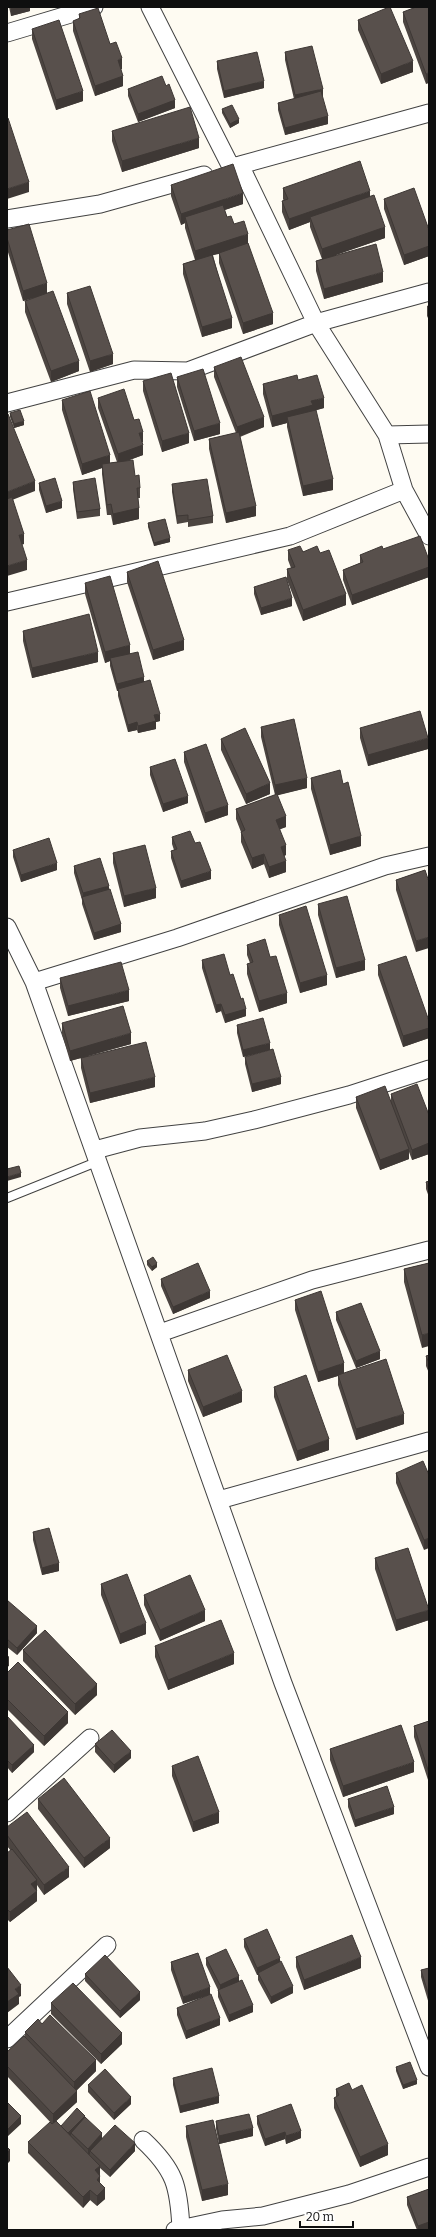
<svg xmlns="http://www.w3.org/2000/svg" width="436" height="2237" font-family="Bitter,serif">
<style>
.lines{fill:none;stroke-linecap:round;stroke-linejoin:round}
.lane-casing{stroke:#424242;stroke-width:10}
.street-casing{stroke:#424242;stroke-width:19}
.lane{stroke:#fff;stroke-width:8}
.street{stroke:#fff;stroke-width:17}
.wall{fill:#4c4541}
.shaded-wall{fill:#3e3835}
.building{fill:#58504c;stroke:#3e3835}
</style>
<rect width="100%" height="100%" fill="#fefbf2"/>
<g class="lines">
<g class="lane-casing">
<path id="lane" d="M7 1198 99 1161"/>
</g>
<g class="street-casing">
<path id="street" d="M150 7 231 167 240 165 316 323 387 435 404 490 429 536
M7 33 94 7
M240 165 429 113
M7 219 100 204 204 175
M7 403 134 370 188 371 316 323 429 292
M387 435 429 434
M7 602 290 536 404 490
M7 927 34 982 283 1683 429 2067
M34 982 177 938 385 866 429 856
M95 1150 140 1138 205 1131 254 1120 349 1095 429 1069
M160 1333 312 1280 429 1250
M219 1500 429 1441
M7 1813 90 1738
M7 2039 107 1945
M143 2140C175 2170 179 2186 181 2229
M175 2230 222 2220 263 2216 349 2194 429 2167"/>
</g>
<use href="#lane" class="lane"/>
<use href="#street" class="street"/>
</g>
<path class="wall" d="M9 7H30V11L11 16Z
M429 7 426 84 403 22V12Z
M79 14 110 44 122 69H121L123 86 95 96 73 31V21L79 19Z
M358 20 413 72 381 84 358 30Z
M32 29 83 101 56 110 32 39Z
M285 52 323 96H322L328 124 285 135 278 110V103L294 99 285 60Z
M217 61 264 88 224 98 217 69Z
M166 86 175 108 138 122 128 96V89Z
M222 109 239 123 230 128 222 113Z
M112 131 199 148 122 172 112 141Z
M171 185 243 204 224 210 227 217 234 224 248 243 273 324 243 334 219 263V254L213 255 232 328 202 337 183 274V264L195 260 185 228V223L181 225 171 196Z
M283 188 370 196 385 238 335 255 383 282 324 299 316 271V261L322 259 310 227V222L289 230 282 212V201H284L283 199Z
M384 199 429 230V256L404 265 384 209Z
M7 230 47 293 79 371 51 382 25 312V301L39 296 23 301 7 249Z
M67 293 113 364 90 372 67 304Z
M429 305V320L427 316V306Z
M214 367 264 427 240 437 256 516 226 523 209 449V439L236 433 214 377Z
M177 377 220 434 194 441 177 387Z
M298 380 324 408 314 411 333 490 303 496 287 427V423L272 427 263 394V384Z
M143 381 189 443 162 452 143 391Z
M98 398 134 420 143 442H142L143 455 127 461 140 488V498H138L139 519 113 525 111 515H107L102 474V468L82 475 62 410V400L110 463 117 462 98 408Z
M10 413 24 425 14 428 10 417Z
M73 482 100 509V516L77 519 73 489Z
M39 483 62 508 46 513 39 490Z
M172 484 213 516V523L188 527V522L177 524 172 492Z
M148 523 170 542 154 546 148 527Z
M383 549 429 560V577L352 605 343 580V570L360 563V555Z
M288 550 320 553 346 605 303 621 287 580V569L291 568 288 560Z
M127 572 184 650 153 660 127 582Z
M85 583 130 654 144 682 160 721 156 722V729L138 733 137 730 128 732 118 696V691H117L110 666V661L105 663 85 594Z
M254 587 292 606 261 615 254 594Z
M23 631 98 662 32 678 23 641Z
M261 727 307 788 277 795 286 827 279 829 286 855 284 856 286 872 269 878 264 864 252 869 241 842V832L236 819V809L275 795 261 737Z
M360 728 428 749 368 766 360 738Z
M221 739 270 794 246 804 221 750Z
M184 752 228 815 205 823 184 762Z
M150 767 188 803 163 812 150 775Z
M311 778 343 784 361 846 330 855 311 789Z
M172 837 211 879 181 888 171 858V851L174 850 172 844Z
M13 850 57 870 21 882 13 857Z
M113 853 156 898 124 907 113 863Z
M74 866 109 889 121 932 94 940 82 904V900L74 873Z
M425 870 416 952 396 890V880Z
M318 904 365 970 336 978 318 915Z
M279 915 327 985 300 993 279 925Z
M247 945 287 1003 259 1012 247 974V964L250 963 247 955Z
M202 960 230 975 241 999 246 1016 225 1023 221 1011 216 1013 202 968Z
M378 965 429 1021V1038L403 1047 378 975Z
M60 978 129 1001 68 1016 60 988Z
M62 1023 131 1044 88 1056 155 1087 90 1103 81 1068V1058L70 1061 62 1034Z
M237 1025 270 1050 243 1057 237 1033Z
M245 1057 281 1084 252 1092 245 1064Z
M391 1094 429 1115V1154L412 1160 409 1152V1159L380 1170 356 1108V1097L391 1100Z
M429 1181V1197L426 1189V1182Z
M147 1261 157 1267 152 1271 147 1265Z
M429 1263 422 1348 404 1282V1269Z
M161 1279 210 1298 173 1314 161 1286Z
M295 1300 344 1373 404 1424 356 1440 338 1385V1376L318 1382 295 1310Z
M336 1312 380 1359 356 1368 336 1320Z
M429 1355V1373L426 1366V1356Z
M188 1370 242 1402 203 1417 188 1381Z
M274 1387 329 1450 297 1461 274 1397Z
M396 1473 429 1475 424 1550 396 1483Z
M33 1532 59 1571 42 1575 33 1540Z
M375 1558 429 1620 396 1631 375 1569Z
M101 1584 146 1634 120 1644 101 1595Z
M144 1595 205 1621 160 1641 144 1605Z
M7 1600 37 1633 17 1655 7 1647Z
M155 1646 234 1664 168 1690 155 1657Z
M23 1650 97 1695 75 1715 23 1661Z
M7 1673 68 1723 44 1746 7 1709Z
M7 1716 34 1752 12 1773 7 1767Z
M429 1721V1783L414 1737V1726Z
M95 1744 131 1758 114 1773 95 1752Z
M330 1749 414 1772 343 1797 330 1760Z
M172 1766 219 1823 193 1832 172 1776Z
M38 1799 110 1848 84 1868 38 1809Z
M348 1799 394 1814 355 1827 348 1807Z
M7 1827 69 1877 44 1895 37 1885V1890H36L37 1901 10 1922 7 1919V1853L11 1851 7 1846Z
M244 1939 280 1962 293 1993 271 2004 258 1980V1975H257L244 1947Z
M198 1953 183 2004 171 1970V1962Z
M296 1957 361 1968 304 1990 296 1967Z
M206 1958 239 1981 253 2012 229 2022 218 1997V1990L206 1965Z
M429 1968V2004L421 1977V1970Z
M85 1974 140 2000 120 2018 85 1981Z
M51 2003 122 2044 101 2064 51 2014Z
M177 2008 220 2025 186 2039 177 2015Z
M42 2024 96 2071 76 2091 77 2102 56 2121 61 2126 85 2118 102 2138 135 2151 110 2177 100 2168V2183L105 2199 97 2206 90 2200 83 2208 28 2153V2142L52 2124 7 2076V2052L25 2036V2032Z
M396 2067 417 2084 403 2089 396 2071Z
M173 2078 219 2103 180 2113 173 2085Z
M88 2085 131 2104 114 2120 88 2092Z
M336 2089 352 2090 388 2155 360 2167 334 2108V2098L336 2097Z
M257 2116 301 2138 286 2144 285 2139 265 2146 257 2124Z
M216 2121 253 2136 219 2144 216 2129Z
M186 2126 228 2195 202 2201 186 2137Z
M429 2189V2230H417L407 2205V2197Z"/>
<path class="shaded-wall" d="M11 7H30V11L11 16Z
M122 58V69L118 70V60Z
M413 61V72L381 84V74Z
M429 72V83L426 84V74Z
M123 76V86L95 96V86Z
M264 81V88L224 98V91Z
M323 89V96L295 103V95Z
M83 91V101L56 110V100Z
M175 100V108L138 122V114Z
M328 116V124L285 135V128Z
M239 119V123L230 128V124Z
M199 138V148L122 172V161Z
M29 182V192L7 199V189Z
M370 191V201L310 217V222L289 230V219Z
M243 193V204L186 223 185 217V223L181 225V214Z
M385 227V238L322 260V249Z
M248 234V244L195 261V251Z
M429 246V256L404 265V255Z
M383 272V282L324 299V289Z
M47 283V294L23 301V291Z
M273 313V324L243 334V323Z
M232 318V328L202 337V327Z
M113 354V364L90 372V361Z
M79 361V371L51 382V371Z
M324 398V408L287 417V423L272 427V416L311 401Z
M264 417V427L237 437V427Z
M24 421V425L14 428V424Z
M220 423V434L194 441V431Z
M143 432V442L139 444V433Z
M189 433V443L162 452V441Z
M143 445V455L118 464V454Z
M110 455V466L102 464V468L82 475V464Z
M333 479V490L303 496V486Z
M35 481V491L7 502V492Z
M62 501V508L46 513V506Z
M256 506V516L226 523V513Z
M139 508V519L113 525V514Z
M24 534V544L19 546V535Z
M170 538V542L154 546V543Z
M27 560V570L7 576V566Z
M429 567V577L352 605V595Z
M346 594V605L303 621V610Z
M292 598V606L261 615V608Z
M184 640V650L153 660V650Z
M130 645V656L110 658V661L105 663V652Z
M98 652V662L32 678V668Z
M144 677V685L118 689V691H117V684Z
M160 714V721L156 722V729L138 733V726L154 715Z
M137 722V730L128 732V725Z
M428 738V749L368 766V755Z
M307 778V788L275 796V785Z
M270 783V794L246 804V794Z
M188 796V803L163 812V804Z
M228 805V815L205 823V813Z
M286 816V827L276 831V820Z
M361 836V846L330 855V845Z
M286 845V855L281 857V847Z
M264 854V864L252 869V858Z
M286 861V872L269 878V867Z
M57 863V870L21 882V875Z
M211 871V879L181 888V881Z
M109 886V893L83 898V893Z
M156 888V898L124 907V896Z
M121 924V932L94 940V933Z
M429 937V948L416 952V941Z
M365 960V970L336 978V968Z
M327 975V985L300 993V983Z
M129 990V1001L68 1016V1006Z
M287 993V1003L259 1012V1001Z
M221 1004V1011L216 1013V1005Z
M246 1009V1016L225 1023V1015Z
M429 1028V1038L403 1047V1036Z
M131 1033V1044L70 1061V1051Z
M270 1043V1050L243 1057V1050Z
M155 1077V1087L90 1103V1093Z
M281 1077V1084L252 1092V1084Z
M429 1143V1154L412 1160V1150Z
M409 1149V1159L380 1170V1160Z
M21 1173V1177L7 1181V1177Z
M157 1263V1267L152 1271V1267Z
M210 1291V1298L173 1314V1307Z
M429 1333V1346L422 1348V1335Z
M380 1351V1359L356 1368V1361Z
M344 1363V1374L318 1382V1372Z
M242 1391V1402L203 1417V1407Z
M404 1414V1424L356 1440V1429Z
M329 1439V1450L297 1461V1451Z
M429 1538V1548L424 1550V1540Z
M59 1563V1571L42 1575V1568Z
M205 1610V1621L160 1641V1630Z
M429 1610V1620L396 1631V1620Z
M146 1623V1634L120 1644V1634Z
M37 1626V1633L17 1655V1648Z
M234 1653V1664L168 1690V1680Z
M9 1656V1666L7 1667V1657Z
M97 1684V1695L75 1715V1704Z
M68 1712V1723L44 1746V1736Z
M34 1745V1752L12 1773V1765Z
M131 1751V1758L114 1773V1765Z
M414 1762V1772L343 1797V1786Z
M394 1807V1814L355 1827V1820Z
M219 1812V1823L193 1832V1822Z
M110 1838V1848L84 1868V1858Z
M69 1867V1877L44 1895V1885Z
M37 1880V1890L31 1895V1884Z
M37 1891V1901L10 1922V1912Z
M361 1957V1968L304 1990V1980Z
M280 1958V1965L258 1973V1975H257V1968Z
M239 1976V1984L220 1993V1985Z
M21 1985V1996L19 1997V2004L7 2013V2002L15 1989Z
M293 1986V1993L271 2004V1997Z
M210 1987V1995L183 2004V1997Z
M140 1992V2000L120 2018V2011Z
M253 2005V2012L229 2022V2015Z
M220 2018V2025L186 2039V2031Z
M122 2033V2044L101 2064V2054Z
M96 2060V2071L74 2093V2082Z
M417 2080V2084L403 2089V2085Z
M77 2091V2102L53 2124V2114Z
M219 2096V2103L180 2113V2106Z
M131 2097V2104L114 2120V2113Z
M21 2116V2124L7 2137V2130Z
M85 2116V2120L71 2133V2135L67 2138V2135Z
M253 2128V2136L219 2144V2136Z
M301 2131V2138L286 2144V2136Z
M285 2132V2139L265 2146V2139Z
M102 2133V2141L90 2151V2154L88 2156V2149Z
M135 2143V2151L110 2177V2170Z
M388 2144V2155L360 2167V2157Z
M10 2150V2161L7 2164V2153Z
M100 2166V2176L95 2170Z
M100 2176V2186L97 2180Z
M228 2184V2195L202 2201V2190Z
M105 2188V2199L97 2206V2196Z
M90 2190V2200L83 2208V2197Z
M429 2222V2230H418V2226Z"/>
<path class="building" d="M389 7H390L413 61 381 74 358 20Z
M416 7H429V72L426 74 403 12Z
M98 8 110 44 116 42 122 58 118 60 123 76 95 86 73 21 80 18 79 14Z
M59 20 83 91 56 100 32 29Z
M312 46 323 89 295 95 285 52Z
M257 52 264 81 224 91 217 61Z
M162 76 166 86 169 84 175 100 138 114 128 89Z
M321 91 328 116 285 128 278 103Z
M232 105 239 119 230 124 222 109Z
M190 107 199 138 122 161 112 131Z
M7 118H8L29 182 7 189Z
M360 161 370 191 289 219 282 201 288 199 283 188Z
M233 164 243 193 181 214 171 185Z
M414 188 429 230V246L404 255 384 199Z
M374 195 385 227 322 249 310 217Z
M223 205 227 217 231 216 234 224 244 221 248 234 195 251 185 217Z
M29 224 47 283 23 291 7 238V230Z
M248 243 273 313 243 323 219 253Z
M376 244 383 272 324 289 316 261Z
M212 255 232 318 202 327 183 264Z
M90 286 113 354 90 361 67 293Z
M53 291 79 361 51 371 25 301Z
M241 357 264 417 237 427 214 367Z
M203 369 220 423 194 431 177 377Z
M171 373 189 433 162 441 143 381Z
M297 375 298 380 317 375 324 398 311 401 313 405 272 416 263 384Z
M124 389 134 420 139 419 143 432 139 433 143 445 118 454 98 398Z
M90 391 110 455 82 464 62 400Z
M20 410 24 421 14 424 10 413Z
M316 410 333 479 303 486 287 417Z
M7 414H8L35 481 7 492Z
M239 432 256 506 226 513 209 439Z
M133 460 135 476 139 475 140 488H137L139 508 113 514 111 504 107 505 102 464Z
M55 478 62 501 46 506 39 483Z
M95 478 100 509 77 512 73 482Z
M207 479 213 516 188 520V515L177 516 172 484Z
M12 497 24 534 19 535 27 560 7 566V499Z
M165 519 170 538 154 543 148 523Z
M420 536 429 560V567L352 595 343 570 363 562 360 555 382 546 383 549Z
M300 546 303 552 317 546 320 553 329 550 346 594 303 610 287 569 295 567 288 550Z
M158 561 184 640 153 650 127 572Z
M110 576 130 645 105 652 85 583Z
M286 577 292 598 261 608 254 587Z
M89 614 98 652 32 668 23 631Z
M138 652 144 677 117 684 110 658Z
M150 680 160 714 154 715 156 721 138 726 137 722 128 725 118 689Z
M420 711 428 738 368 755 360 728Z
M294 719 307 778 275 785 261 727Z
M245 728 270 783 246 794 221 739Z
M206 744 228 805 205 813 184 752Z
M175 759 188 796 163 804 150 767Z
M340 770 343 784 348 782 361 836 330 845 311 778Z
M277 794 286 816 276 820 286 845 281 847 286 861 269 867 264 854 252 858 241 832 245 830 236 809Z
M190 831 195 843 200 842 211 871 181 881 171 851 177 849 172 837Z
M49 838 57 863 21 875 13 850Z
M145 845 156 888 124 896 113 853Z
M100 858 109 886 83 893 74 866Z
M425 870 429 882V937L416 941 396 880Z
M110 889 121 924 94 933 82 897Z
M347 896 365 960 336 968 318 904Z
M306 906 327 975 300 983 279 915Z
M265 939 270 957 276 956 287 993 259 1001 247 964 253 962 247 945Z
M224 954 230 975 233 974 241 999 243 998 246 1009 225 1015 221 1004 216 1005 202 960Z
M406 956 429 1021V1028L403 1036 378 965Z
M121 962 129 990 68 1006 60 978Z
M123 1006 131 1033 70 1051 62 1023Z
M263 1018 270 1043 243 1050 237 1025Z
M146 1042 155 1077 90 1093 81 1058Z
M273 1049 281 1077 252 1084 245 1057Z
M417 1084 429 1115V1143L412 1150 391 1094Z
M385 1086 409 1149 380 1160 356 1097Z
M19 1166 21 1173 7 1177V1169Z
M429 1181V1190L426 1182Z
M153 1257 157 1263 152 1267 147 1261Z
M198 1263 210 1291 173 1307 161 1279Z
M429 1263V1333L422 1335 404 1269Z
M321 1291 344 1363 318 1372 295 1300Z
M361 1303 380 1351 356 1361 336 1312Z
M227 1355 242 1391 203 1407 188 1370Z
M429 1355V1363L426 1356Z
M386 1359 404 1414 356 1429 338 1375Z
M306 1375 329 1439 297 1451 274 1387Z
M423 1461 429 1475V1538L424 1540 396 1473Z
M49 1528 59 1563 42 1568 33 1532Z
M408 1548 429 1610 396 1620 375 1558Z
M127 1574 146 1623 120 1634 101 1584Z
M190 1575 205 1610 160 1630 144 1595Z
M7 1600 37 1626 17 1648 7 1639Z
M221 1620 234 1653 168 1680 155 1646Z
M45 1630 97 1684 75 1704 23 1650Z
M18 1662 68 1712 44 1736 7 1699V1673Z
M7 1716 34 1745 12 1765 7 1760Z
M429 1721V1773L414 1726Z
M401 1725 414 1762 343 1786 330 1749Z
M112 1730 131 1751 114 1765 95 1744Z
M198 1756 219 1812 193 1822 172 1766Z
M64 1778 110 1838 84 1858 38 1799Z
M387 1786 394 1807 355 1820 348 1799Z
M27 1812 69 1867 44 1885 7 1835V1827Z
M12 1849 37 1880 31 1884 37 1891 10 1912 7 1909V1853Z
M267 1929 280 1958 257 1968 244 1939Z
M352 1935 361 1957 304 1980 296 1957Z
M226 1949 239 1976 220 1985 206 1958Z
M198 1953 210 1987 183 1997 171 1962Z
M105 1955 140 1992 120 2011 85 1974Z
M281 1961 293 1986 271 1997 258 1973Z
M7 1967 21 1985 15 1989 19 1994 7 2002Z
M429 1968V1996L421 1970Z
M242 1980 253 2005 229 2015 218 1990Z
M73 1983 122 2033 101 2054 51 2003Z
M211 1994 220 2018 186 2031 177 2008Z
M50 2015 96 2060 74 2082 25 2032 38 2019 42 2024Z
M24 2036 77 2091 53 2114 7 2066V2052Z
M410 2062 417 2080 403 2085 396 2067Z
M212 2068 219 2096 180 2106 173 2078Z
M105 2069 131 2097 114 2113 88 2085Z
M349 2083 352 2090 362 2085 388 2144 360 2157 334 2098 339 2095 336 2089Z
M7 2102 21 2116 7 2130Z
M291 2104 301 2131 286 2136 285 2132 265 2139 257 2116Z
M77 2108 85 2116 68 2133 61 2126Z
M249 2114 253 2128 219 2136 216 2121Z
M85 2117 102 2133 88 2149 71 2133Z
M213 2120 228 2184 202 2190 186 2126Z
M56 2121 100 2166 95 2170 100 2176 97 2180 105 2188 97 2196 90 2190 83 2197 28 2142 50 2122 52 2124Z
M115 2125 135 2143 110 2170 90 2151Z
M7 2147 10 2150 7 2153Z
M429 2189V2222L418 2226 407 2197Z"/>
<rect width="436" height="2237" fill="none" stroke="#0f0f0f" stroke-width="16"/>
<path d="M300 2221v6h53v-6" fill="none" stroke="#0f0f0f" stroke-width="2"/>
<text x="306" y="2221" font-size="12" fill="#0f0f0f" stroke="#ffffff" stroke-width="3" paint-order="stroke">20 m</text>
</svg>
